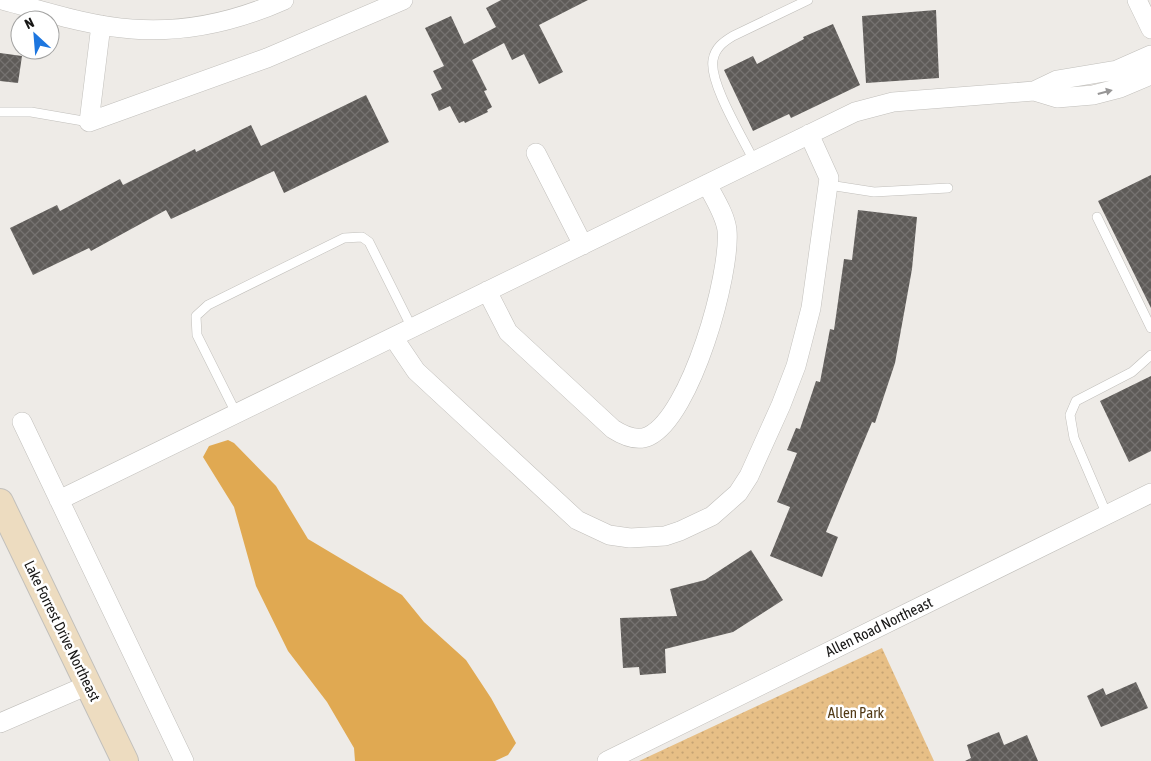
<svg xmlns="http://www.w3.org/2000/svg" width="1151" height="761" font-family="'Asap Condensed',sans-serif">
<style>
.park{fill:url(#park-dots)}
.water{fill:#e0a952}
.building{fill:url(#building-cross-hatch)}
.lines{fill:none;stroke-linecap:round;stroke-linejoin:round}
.lane-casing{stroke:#c1bfbb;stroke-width:10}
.street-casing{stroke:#c1bfbb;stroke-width:20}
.secondary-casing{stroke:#c1bfbb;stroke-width:28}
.lane{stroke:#fff;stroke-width:9}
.street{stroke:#fff;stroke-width:19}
.secondary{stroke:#eddcc0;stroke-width:26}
.oneway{fill:#979696}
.labels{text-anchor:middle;stroke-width:5;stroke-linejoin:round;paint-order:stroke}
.street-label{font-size:15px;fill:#171615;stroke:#fff}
.park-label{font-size:15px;fill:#523a16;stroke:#fff}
</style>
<defs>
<pattern id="park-dots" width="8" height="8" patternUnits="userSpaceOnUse" patternTransform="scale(1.25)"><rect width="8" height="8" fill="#e7bf86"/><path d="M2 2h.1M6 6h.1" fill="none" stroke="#c5a373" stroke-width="1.8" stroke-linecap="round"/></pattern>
<pattern id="building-cross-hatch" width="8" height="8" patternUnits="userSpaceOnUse" patternTransform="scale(1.25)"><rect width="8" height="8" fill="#5e5b58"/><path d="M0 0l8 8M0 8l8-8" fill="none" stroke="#757270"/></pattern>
</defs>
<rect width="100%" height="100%" fill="#eeebe7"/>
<path class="park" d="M882 648 934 761H639Z"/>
<path class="water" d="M228 440 234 443 276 486 308 539 402 595 424 622 466 660 491 698 516 743 508 755 495 761H355L354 748 327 702 288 651 256 586 234 507 203 457 209 446Z"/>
<path class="building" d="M501 0H588L539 25 563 72 539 84 524 54 512 60 504 43 472 60 487 90 484 91 492 107 487 110 488 112 465 123 464 121 459 123 450 106 439 111 431 94 442 89 433 71 444 66 425 28 451 16 464 44 496 27 486 8Z
M936 10 939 78 866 83 862 16Z
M833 24 860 85 791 118 789 114 753 131 724 70 753 56 757 64 804 39 803 37Z
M0 53 22 56 18 83 0 81Z
M366 95 389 142 284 193 274 171 171 219 166 210 91 251 89 248 33 275 10 228 57 205 60 211 120 179 123 185 195 149 196 152 251 125 261 146Z
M1151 175V308L1098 201Z
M858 210 917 217 912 269 895 363 875 423 872 422 826 532 838 537 822 577 770 556 790 507 777 502 797 453 787 450 796 428 800 429 816 381 820 382 830 329 834 330 844 259 852 260Z
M1151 376V451L1129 462 1100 401Z
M751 550 783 600 733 632 665 649 666 673 640 675 639 667 623 668 620 618 677 616 670 589 705 580Z
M1136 682 1148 708 1101 727 1087 696 1103 688 1106 695Z
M999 732 1004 745 1027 735 1038 761H965L971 758 967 745Z"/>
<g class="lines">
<g class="lane-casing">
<path id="lane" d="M0 112H31L89 122
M754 161C743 138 709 83 713 60 715 48 723 42 733 36L808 0
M829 185 874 192 948 188
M1097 217 1151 328
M236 413 197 335 196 316 208 305 344 238 362 237 369 242 412 328
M1107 515 1074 438 1070 415 1076 401 1132 372 1151 355"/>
</g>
<g class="street-casing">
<path id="street" d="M2 0C44 11 88 26 132 29 184 33 237 21 284 0
M1137 0 1151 29
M101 25 89 122 267 58 403 0
M1034 91 1057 80 1117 70 1151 55
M536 153 583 245
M487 291 508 332 613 429C624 436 637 442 649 436 691 416 731 274 727 230 725 214 714 198 707 184
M393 337 416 371 577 520 609 535 630 538 665 536 680 531 712 516 738 493 749 476 781 405 796 366 811 308 829 178 809 134
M22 422 184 761
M59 500 855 112 893 102 1034 91 1057 98 1093 95 1120 88 1151 75
M0 723 88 685
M607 761 1151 493"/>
</g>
<g class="secondary-casing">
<path id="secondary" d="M0 502 125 761"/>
</g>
<use href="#lane" class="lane"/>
<use href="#street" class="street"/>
<use href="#secondary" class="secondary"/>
</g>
<defs><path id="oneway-solid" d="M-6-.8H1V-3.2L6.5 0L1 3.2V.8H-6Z" transform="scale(1.25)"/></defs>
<use class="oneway" href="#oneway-solid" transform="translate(1105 92) rotate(-15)"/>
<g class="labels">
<g class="street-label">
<text transform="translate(879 627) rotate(-26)" y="5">Allen Road Northeast</text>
<text transform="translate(62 631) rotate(64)" y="5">Lake Forrest Drive Northeast</text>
</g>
<g class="park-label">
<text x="856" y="718">Allen Park</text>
</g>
</g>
<g transform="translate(35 35) rotate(334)"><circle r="24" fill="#ffffff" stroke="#a2a2a1"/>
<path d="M0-4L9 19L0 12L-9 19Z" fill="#1d76df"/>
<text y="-8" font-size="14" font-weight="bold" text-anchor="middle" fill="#171615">N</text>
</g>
</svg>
